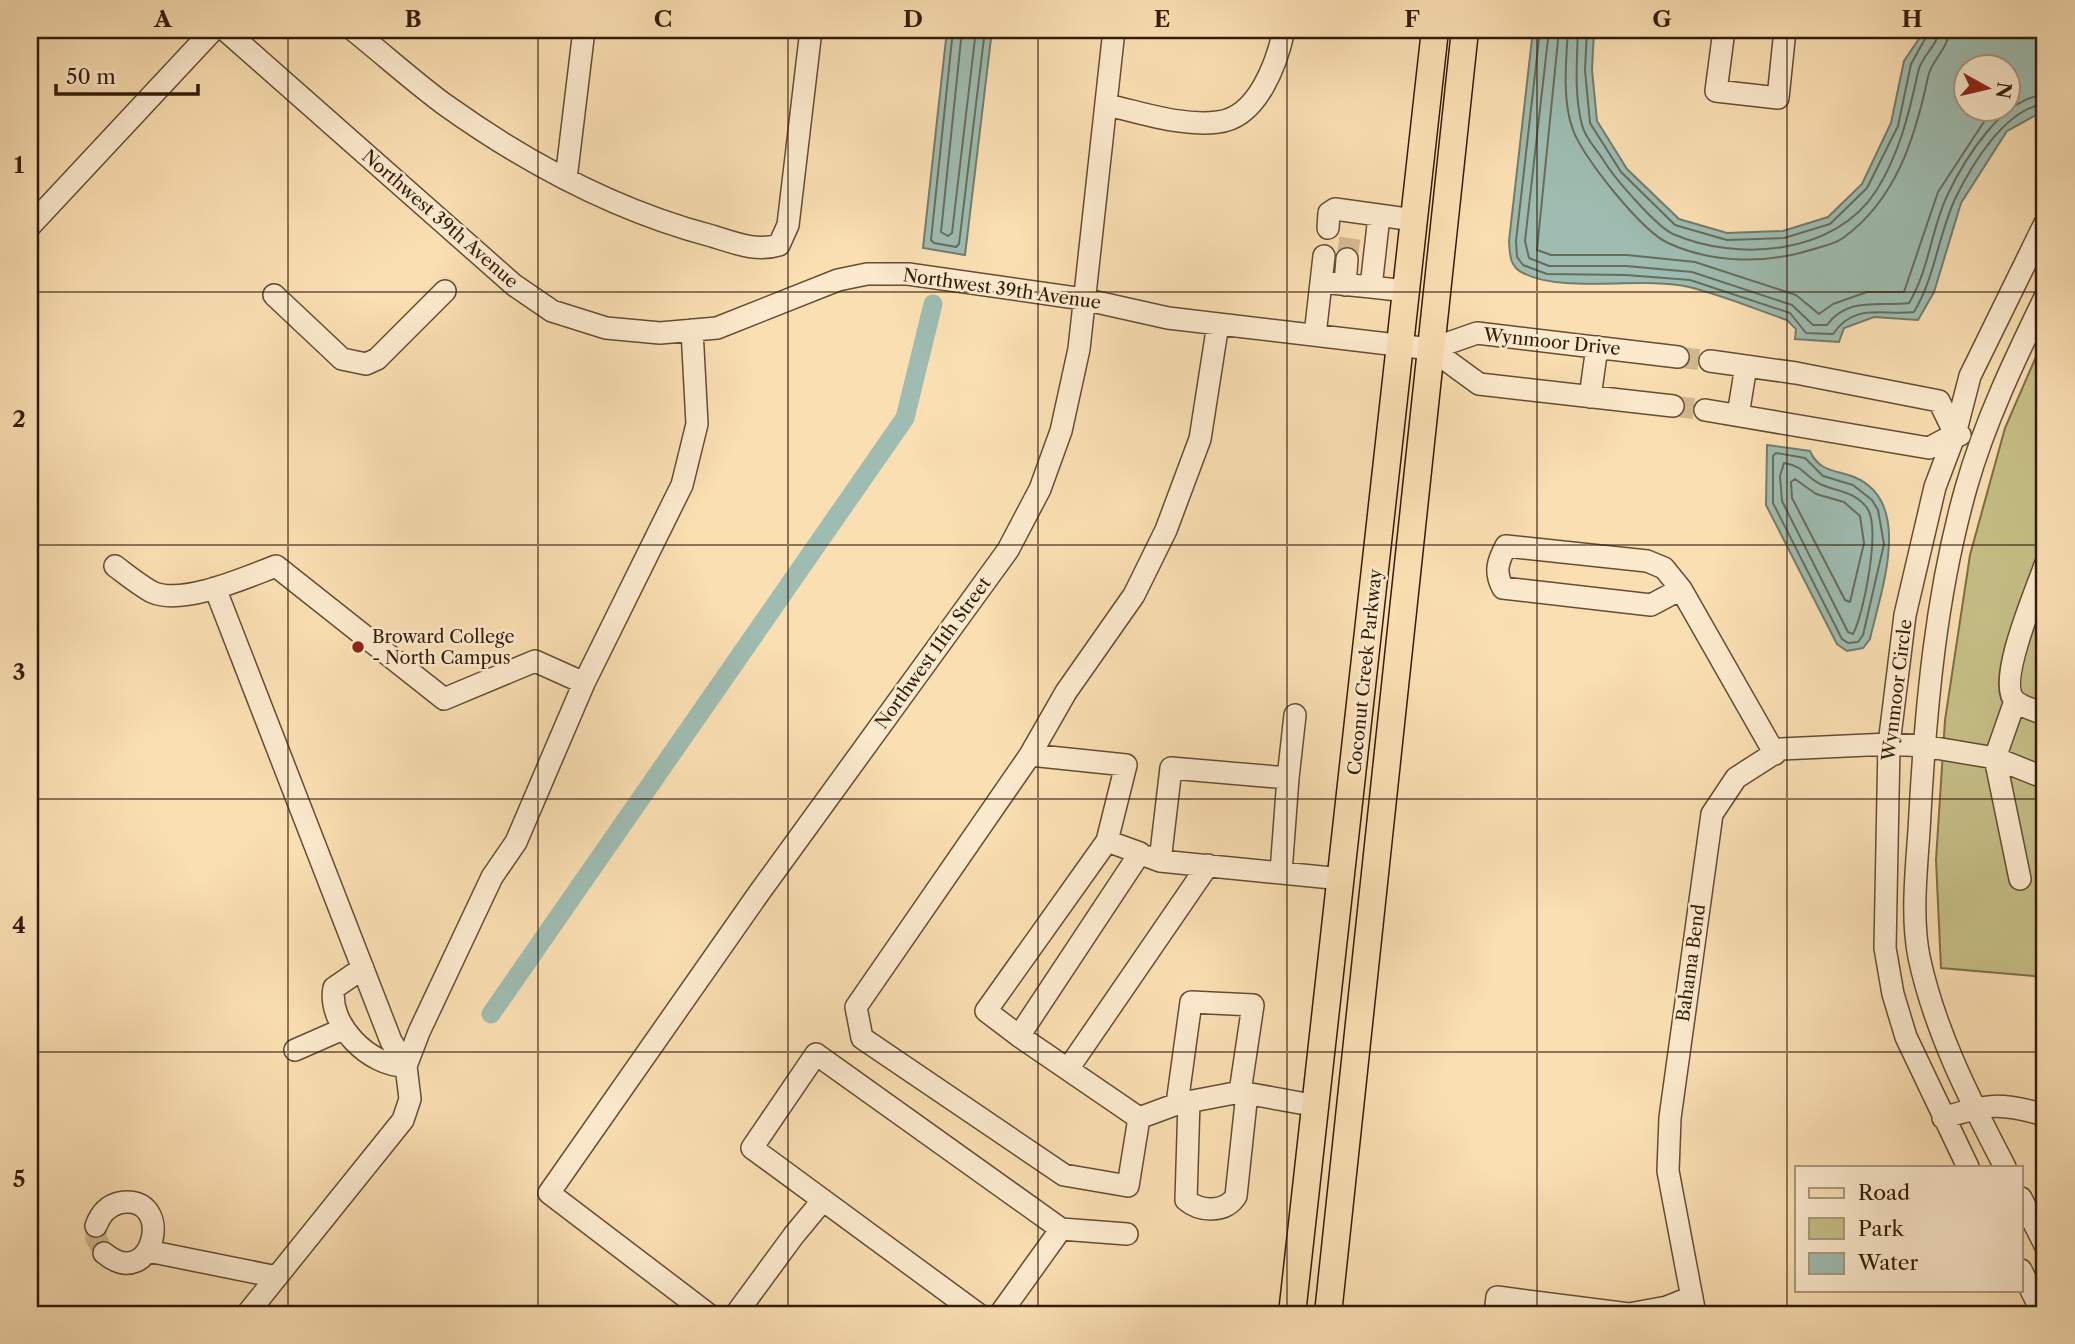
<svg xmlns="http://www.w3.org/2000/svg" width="2075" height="1344" font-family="'Libre Caslon Text',serif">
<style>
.green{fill:#c6bf87;stroke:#7c6e47;stroke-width:2}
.water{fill:#9ebcb1;stroke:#737c6d;stroke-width:2;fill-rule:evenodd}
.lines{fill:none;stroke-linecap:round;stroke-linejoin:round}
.shore{stroke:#686c5c;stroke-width:2}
.canal{stroke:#9ebcb1;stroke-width:19}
.minor-tunnel{stroke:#d2b891;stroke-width:21;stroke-dasharray:21 10;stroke-linecap:butt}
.minor-casing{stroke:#654d32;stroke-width:24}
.major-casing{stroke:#331c07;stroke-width:29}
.minor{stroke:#fceace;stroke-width:21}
.major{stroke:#fadfb3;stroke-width:26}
.grid{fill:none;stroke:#331c07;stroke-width:2;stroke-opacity:0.55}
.poi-dot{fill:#8f2418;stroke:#fceace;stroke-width:2.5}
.labels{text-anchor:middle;stroke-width:5;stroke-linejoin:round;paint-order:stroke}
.street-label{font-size:18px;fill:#331c07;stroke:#fceace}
.poi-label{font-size:18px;fill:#331c07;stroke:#fceace;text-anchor:start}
.neatline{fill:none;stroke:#331c07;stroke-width:2.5}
.grid-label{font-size:23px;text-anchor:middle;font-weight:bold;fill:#331c07}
</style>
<rect width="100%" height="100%" fill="#fadfb3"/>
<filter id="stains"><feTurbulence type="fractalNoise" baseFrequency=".00286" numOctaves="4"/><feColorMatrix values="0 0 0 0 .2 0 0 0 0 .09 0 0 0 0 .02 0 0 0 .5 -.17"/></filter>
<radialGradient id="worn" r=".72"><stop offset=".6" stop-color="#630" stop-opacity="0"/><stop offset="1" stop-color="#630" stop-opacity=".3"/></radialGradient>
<path class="green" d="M2045 336V977L1941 968 1936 860 1945 720 1970 555 2005 428Z"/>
<path class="water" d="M947 30H992L965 255 923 248Z
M1533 30H1594L1592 70 1597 121 1627 169 1679 219 1727 233 1783 231 1828 217 1862 184 1891 123 1904 61 1925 30H2045V110L2007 131 1961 203 1934 292 1918 320 1874 317 1844 328 1839 342 1795 339 1796 329 1787 320C1755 309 1722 295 1689 287 1640 276 1564 294 1523 273 1509 266 1510 254 1509 241ZM1966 66H2008V108H1966Z
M1767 445 1810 451C1819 472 1836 470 1854 477 1915 502 1880 593 1870 639L1863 648 1847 651 1837 644 1766 505Z"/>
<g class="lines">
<path class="shore" d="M953 30 931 240 934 243 956 247 959 244 985 30
M962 30 941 232 948 236 952 233 976 30
M1540 30 1516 241 1517 257 1523 265 1547 274 1626 275 1690 280 1790 313 1806 333 1833 334C1855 302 1882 316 1914 312 1935 277 1938 236 1955 199 1971 166 2005 108 2045 104
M1549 30 1525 241 1529 258 1549 266H1626L1692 272 1792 305 1813 325H1827C1848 296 1880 307 1909 303 1929 270 1931 230 1947 196 1964 160 2002 97 2045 95
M1559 30 1537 250 1551 255H1627L1695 262 1796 295 1819 314 1833 304 1867 292H1904L1938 192 1993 108
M1568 30C1566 61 1562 101 1573 130 1583 158 1642 231 1668 243 1714 264 1767 264 1814 249 1823 246 1835 244 1843 238 1896 200 1915 138 1928 77 1931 60 1949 49 1949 30
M1578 30C1577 60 1574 95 1582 125 1585 138 1597 150 1604 161 1615 179 1656 226 1673 234 1737 262 1835 255 1876 191 1899 155 1909 114 1918 72 1921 56 1938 46 1939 30
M1587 30 1585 70 1590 123 1621 172 1675 225 1727 240 1784 238 1830 224 1867 188 1898 126 1911 64 1930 30
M1776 453 1805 458 1823 476 1853 485 1872 500 1878 510 1884 544 1863 635 1858 642 1848 643 1842 639 1773 503V456Z
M1784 463C1804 466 1804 476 1820 484 1837 492 1855 491 1867 508 1881 527 1864 614 1853 634L1848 632 1782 501 1780 476Z
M1795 479 1816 494 1844 502 1860 516 1864 543 1850 602 1845 600 1792 498 1791 482Z"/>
<path class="canal" d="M491 1014 905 418 933 304"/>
<path class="minor-tunnel" d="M1347 259 1351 231
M1678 357 1710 361
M1673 406 1705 410
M96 1226V1238L104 1253"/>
<g class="minor-casing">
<path id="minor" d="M225 30 514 285 552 311 606 328 660 333 717 328 838 280 867 274H908L1083 299 1168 318 1431 349 1477 333 1678 357
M353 30C383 54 413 81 444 104 525 162 617 211 712 236 735 243 756 252 779 245L788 225 811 30
M1724 30 1716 91 1778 98 1785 30
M1106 105C1141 112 1182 127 1218 122 1258 118 1277 62 1284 30
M566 179 584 30
M1379 216 1371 287 1407 291
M30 226 213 30
M1328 228 1329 213 1335 209 1414 220
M1321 282 1371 287
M1345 285 1347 259
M274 295 342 359 366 364 377 359 445 291
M1315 335 1324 256
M1431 349 1479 384 1673 406
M1710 361 1796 373 1939 401 1955 434
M1590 397 1597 347
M1705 410 1929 448 1955 434 1960 435
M1738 415 1746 366
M2045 565C2037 589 1996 682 2015 701 2022 707 2036 711 2045 714
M115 566C127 575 139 585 152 592 182 606 247 577 276 566L444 699 535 661 584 683
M215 588 391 1041 406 1066C370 1067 327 1024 334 988L363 968
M1681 589 1651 605 1503 588C1494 572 1498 561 1506 546L1647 561 1664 568 1681 589 1775 754
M2015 701 1995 758 2020 879
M1030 755 1066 692 1134 595 1166 530 1200 439 1218 324
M1288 778 1295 715
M1107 841 1126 765 1030 755 856 1007 862 1038 1064 1175 1128 1186 1139 1118
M1149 857 1160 861 1342 879
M1160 861 1171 768 1288 778 1281 872
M1019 1036 986 1011 1107 841 1140 853 1019 1036 1139 1118 1177 1104 1240 1092 1317 1106
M295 1050 343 1029
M1068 1069 1208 865
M1189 1101 1186 1200C1200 1212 1226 1213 1236 1196L1247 1093
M1177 1104 1191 1002 1253 1005 1240 1092
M1943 1118C1988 1104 1999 1102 2045 1115
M1968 1167 1906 1037 1893 994 1885 948 1889 744 1905 615 1935 487 1955 434 1970 376 2045 223
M2005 1167C1970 1100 1935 1032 1919 957 1910 911 1918 859 1920 813 1926 705 1936 594 1966 488 1985 421 2015 359 2045 297
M2021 1198 2045 1245
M96 1226C100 1215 107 1206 119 1203 176 1191 155 1295 104 1253
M1061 1229 1127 1234
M148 1251 277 1277
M2021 1270 2043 1314
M247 1314 403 1120 410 1099 406 1066 419 1032 492 877 516 842 584 683 682 485 697 424 692 330
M708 1314 549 1193 759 893 1008 550 1040 489 1061 431 1079 349 1114 30
M736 1314 794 1235 823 1200
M978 1314 752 1148 816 1054 1061 1229 1000 1314
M1495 1314 1497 1297 1629 1314 1667 1307 1692 1297
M1695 1314 1668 1171 1670 1118 1712 814 1736 778 1781 749 1889 744 1924 746 1995 758 2045 778"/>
</g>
<g class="major-casing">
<path id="major" d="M1292 1314 1435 30
M1328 1314 1465 30"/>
</g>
<use href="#minor" class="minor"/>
<use href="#major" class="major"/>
</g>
<path class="grid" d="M288 30V1314M538 30V1314M788 30V1314M1038 30V1314M1287 30V1314M1537 30V1314M1787 30V1314M30 292H2045M30 545H2045M30 799H2045M30 1052H2045"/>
<circle class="poi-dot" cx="358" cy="647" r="7"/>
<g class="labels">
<g class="street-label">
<text transform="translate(440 219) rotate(41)" y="6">Northwest 39th Avenue</text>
<text transform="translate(1002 289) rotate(8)" y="6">Northwest 39th Avenue</text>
<text transform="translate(1552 342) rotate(6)" y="6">Wynmoor Drive</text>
<text transform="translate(933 653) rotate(-54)" y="6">Northwest 11th Street</text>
<text transform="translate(1365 672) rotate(-84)" y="6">Coconut Creek Parkway</text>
<text transform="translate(1897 690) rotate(-83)" y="6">Wynmoor Circle</text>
<text transform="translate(1691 963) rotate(-82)" y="6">Bahama Bend</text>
</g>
<g class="poi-label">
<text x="372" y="643">Broward College<tspan x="372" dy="21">- North Campus</tspan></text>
</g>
</g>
<rect width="2075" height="1344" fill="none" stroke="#fadfb3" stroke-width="77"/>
<rect x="1795" y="1166" width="228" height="126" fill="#fceace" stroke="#ac987e" stroke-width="2"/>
<rect x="1809" y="1188" width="35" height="10" fill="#fadfb3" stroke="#ac987e" stroke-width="2"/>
<text x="1858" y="1200" font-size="21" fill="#331c07">Road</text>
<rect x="1809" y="1218" width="35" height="21" fill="#c6bf87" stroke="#ac987e" stroke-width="2"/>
<text x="1858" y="1236" font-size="21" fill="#331c07">Park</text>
<rect x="1809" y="1253" width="35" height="21" fill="#9ebcb1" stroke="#ac987e" stroke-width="2"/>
<text x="1858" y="1270" font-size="21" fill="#331c07">Water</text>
<g transform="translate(1987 88) rotate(98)"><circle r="33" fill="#fceace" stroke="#ac987e" stroke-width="2"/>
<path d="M0-5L12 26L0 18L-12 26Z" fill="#8f2418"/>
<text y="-10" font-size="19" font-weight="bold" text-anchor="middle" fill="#331c07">N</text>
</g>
<path d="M56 84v10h142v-10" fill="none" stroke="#331c07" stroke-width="3.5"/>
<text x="66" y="84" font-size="21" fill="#331c07" stroke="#fceace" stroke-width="5" paint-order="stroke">50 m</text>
<rect x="38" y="38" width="1998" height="1268" class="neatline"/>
<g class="grid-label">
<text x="163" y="27">A</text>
<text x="413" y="27">B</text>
<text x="663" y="27">C</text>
<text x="913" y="27">D</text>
<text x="1162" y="27">E</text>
<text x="1412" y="27">F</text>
<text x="1662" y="27">G</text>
<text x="1912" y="27">H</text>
<text x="19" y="173">1</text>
<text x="19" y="427">2</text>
<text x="19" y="680">3</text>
<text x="19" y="933">4</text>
<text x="19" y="1187">5</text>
</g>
<rect width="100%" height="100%" filter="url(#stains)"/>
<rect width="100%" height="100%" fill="url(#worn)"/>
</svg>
